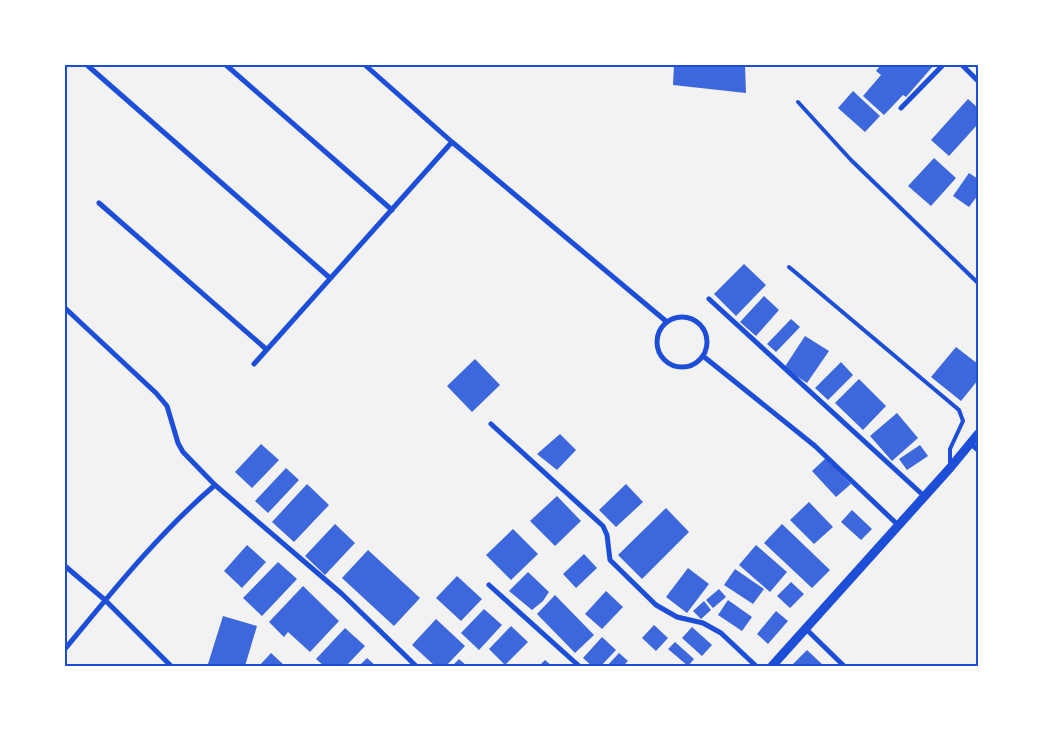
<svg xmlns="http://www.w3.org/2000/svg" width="1043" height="731" font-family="'Libre Baskerville',serif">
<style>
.building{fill:#3d67dc}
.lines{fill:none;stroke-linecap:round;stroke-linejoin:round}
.service{stroke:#1d4ed8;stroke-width:4}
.minor{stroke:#1d4ed8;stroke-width:5}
.tertiary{stroke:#1d4ed8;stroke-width:9}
.neatline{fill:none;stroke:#1d4ed8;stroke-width:2}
</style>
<rect width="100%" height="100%" fill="#f2f2f2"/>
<path class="building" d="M674 65H745L746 93 673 85Z
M881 65H934L906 97 903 95 884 115 863 96 881 75 876 71Z
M853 91 880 116 865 132 838 108Z
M968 99 978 108V124L949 156 931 140Z
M934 158 956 178 931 206 908 186Z
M969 173 978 179V195L969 207 953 196Z
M744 264 766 285 736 316 714 294Z
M764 296 779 310 756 336 740 322Z
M791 319 800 327 776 352 767 344Z
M805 336 829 351 807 383 784 368Z
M956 347 978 364V380L961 401 931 377Z
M475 359 500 385 472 412 447 386Z
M841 362 853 375 828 400 815 388Z
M859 379 886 406 863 430 835 403Z
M897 413 918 438 892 461 870 436Z
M560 434 576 450 557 470 537 454Z
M261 444 279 460 252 488 235 472Z
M920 445 928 456 907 470 899 459Z
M826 458 851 484 836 497 812 471Z
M286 468 299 480 268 513 255 501Z
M307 484 329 505 294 542 272 522Z
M626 484 643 502 616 527 599 510Z
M557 496 581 521 555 546 530 521Z
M809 502 833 527 814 544 790 520Z
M666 508 689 532 642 579 618 555Z
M852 510 872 529 861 540 841 522Z
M335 524 355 543 325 575 305 556Z
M782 524 830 570 812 588 764 543Z
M513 529 538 554 511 580 486 555Z
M247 545 266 562 242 588 224 571Z
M756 545 787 572 770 592 739 565Z
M368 550 420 598 394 626 342 578Z
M584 554 597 568 576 588 563 574Z
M278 562 297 579 262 616 243 598Z
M688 568 709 584 687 613 666 597Z
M735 569 764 589 753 604 724 585Z
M528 572 549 592 543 601 532 610 509 591Z
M457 576 482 599 461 621 436 598Z
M791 582 804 594 790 608 777 596Z
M303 586 339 621 310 652 288 632 284 637 269 622Z
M719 589 726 597 713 608 706 600Z
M606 591 623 607 602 629 585 614Z
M555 595 594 635 575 653 537 614Z
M728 600 752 617 742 631 718 615Z
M704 601 711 610 701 619 693 611Z
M484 609 502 625 479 650 461 633Z
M776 611 788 621 768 644 757 634Z
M223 616 257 626 245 666H214L208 664Z
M436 619 465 646 446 666H435L412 645Z
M654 625 668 638 656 651 642 638Z
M511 626 528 642 505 665 489 649Z
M692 627 712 645 702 656 682 638Z
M345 628 365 646 346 666H324L316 659Z
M602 637 616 650 601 666H592L583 658Z
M675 642 694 659 688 666 668 649Z
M807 650 824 666H791Z
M271 653 284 665 283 666H259Z
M619 653 628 661 623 666H607Z
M367 658 376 666H359Z
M459 659 467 666H452Z
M545 660 552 666H539Z"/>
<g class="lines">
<path class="service" d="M798 102 851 160 978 283
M789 267 959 410 963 421 950 449V466"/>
<path class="minor" d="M87 65 330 278
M226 65 392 210
M365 65 452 142 667 322
M962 65 978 81
M901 108 943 65
M99 203 266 349
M709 299 924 496
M65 308 156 393 167 406 178 443 183 452 215 485 342 594 416 666
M657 342a25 25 0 1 1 50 0a25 25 0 1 1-50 0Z
M703 356 815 446 898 525
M254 364 452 142
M491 424 603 526 607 535 610 560 656 605 677 617 703 623 721 633 756 666
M970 443 978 450
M65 566 105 600 171 666
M489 585 579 666
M805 628 844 666
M65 649C112 592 159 533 215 485"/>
<path class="tertiary" d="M772 666 950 468 978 434"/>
</g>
<rect width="1043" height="731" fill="none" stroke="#ffffff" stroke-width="132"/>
<rect x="66" y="66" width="911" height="599" class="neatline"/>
</svg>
